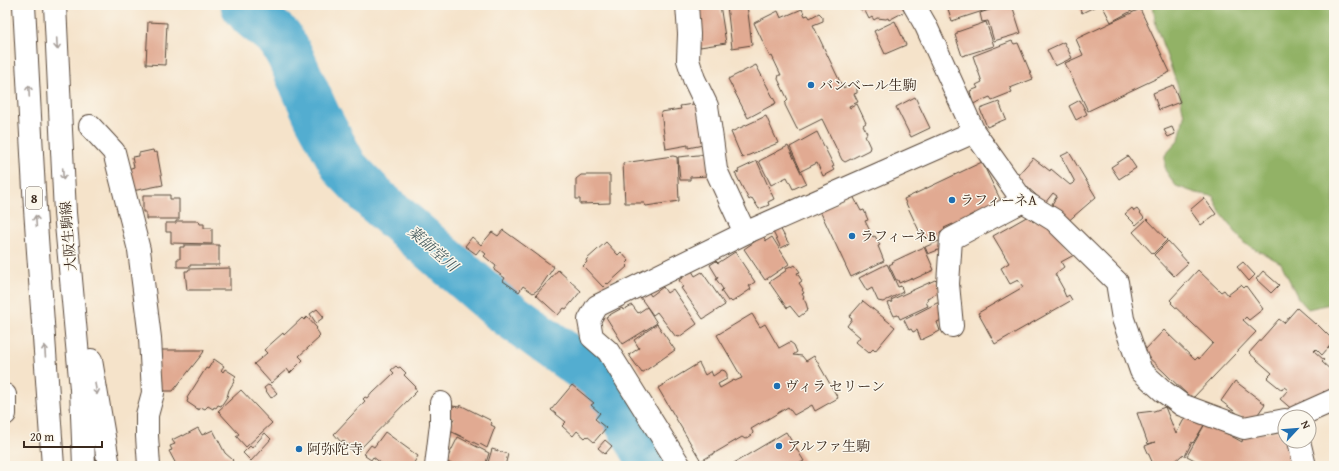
<svg xmlns="http://www.w3.org/2000/svg" width="1339" height="471" font-family="'Gentium Book Plus','Noto Serif JP',serif">
<style>
.forest{fill:#92b266;stroke:#666e42}
.lines{fill:none;stroke-linecap:round;stroke-linejoin:round}
.river{stroke:#52add0;stroke-width:47}
.building{fill:#e1aa92}
.minor-casing{stroke:#574638;stroke-width:24}
.major-casing{stroke:#574638;stroke-width:24}
.minor{stroke:#fff;stroke-width:22}
.major{stroke:#fff;stroke-width:22}
.oneway{stroke:#a79f9a}
.poi-dot{fill:#1f6fb2;stroke:#fbf7ec;stroke-width:1.5}
.labels{text-anchor:middle;stroke-width:3;stroke-linejoin:round;paint-order:stroke}
.shield{fill:#fbf7ec;stroke:#75685c;stroke-width:1}
.shield-label{font-size:13px;font-weight:bold;fill:#3b2a1e}
.poi-label{font-size:14px;fill:#3b2a1e;stroke:#fbf7ec;text-anchor:start}
.street-label{font-size:14px;fill:#3b2a1e;stroke:#fbf7ec}
.water-label{font-size:15px;font-style:italic;fill:#43585c;stroke:#fbf7ec}
</style>
<rect width="100%" height="100%" fill="#fbf7ec"/>
<filter id="ink" filterUnits="userSpaceOnUse"><feTurbulence type="fractalNoise" baseFrequency=".025" numOctaves="2"/><feDisplacementMap in="SourceGraphic" scale="8" xChannelSelector="R" yChannelSelector="G"/><feConvolveMatrix kernelMatrix="1 2 1 2 8 2 1 2 1" color-interpolation-filters="sRGB"/></filter>
<filter id="wash" filterUnits="userSpaceOnUse"><feTurbulence type="fractalNoise" baseFrequency=".012" numOctaves="4" result="noise"/><feDisplacementMap in="SourceGraphic" scale="16" xChannelSelector="R" yChannelSelector="G"/><feGaussianBlur stdDeviation="0.9" result="paint"/><feColorMatrix in="noise" values="0 0 0 0 0 0 0 0 0 0 0 0 0 0 0 0 0 1.4 0 .05"/><feComposite in="paint" operator="in"/></filter>
<g filter="url(#wash)">
<rect width="100%" height="100%" fill="#f5e3ca"/>
<path class="forest" d="M1153 5H1334V303L1308 309 1298 298 1281 263 1244 243 1220 212 1213 196 1196 193 1176 186 1165 170V155L1179 140 1184 116 1179 90 1156 26Z"/>
<g class="lines">
<path class="river" d="M244 5 252 15 280 38 290 56 317 116 345 168 377 201 503 310 604 383 654 466"/>
</g>
<g id="blocks">
<path class="building" d="M694 5H720L726 43 700 47Z
M732 5H747L752 45 732 48 727 6Z
M858 5H902L906 11 889 20 888 18 886 19 877 18 874 20 872 17 869 19 864 9 861 11Z
M945 5H991L992 8 952 21 947 6Z
M1005 5H1012L1021 33 994 41 988 21 982 22 980 13Z
M1078 5H1098L1082 13Z
M1102 5H1136L1137 8 1111 22Z
M802 9 805 16 808 15 810 18 819 13 823 17V21L813 25 843 88 852 84 857 87V93L854 94 858 102 849 106 850 108 857 104 866 123 863 125 867 133 865 136 870 147 869 150 845 162 842 160 822 119 800 130 797 129 785 105V103L788 100 778 79 779 75H781L772 56 770 57 754 23 778 11 781 18Z
M1140 9 1170 72 1088 111 1065 63 1083 55 1076 39Z
M895 21 906 45 885 54 874 31Z
M148 22 167 23 165 65 146 64Z
M986 22 994 46 962 56 955 35 957 34V32Z
M1012 41 1014 44 1018 43 1033 79 1010 88 1012 92 992 100 990 97 973 104 970 91 978 88 976 85 982 82 973 56Z
M1064 42 1072 58 1055 66 1047 50Z
M756 65 776 103 748 118 728 79Z
M1173 85 1180 102 1159 110 1153 93Z
M915 97 930 128 911 137 896 107Z
M1080 100 1087 114 1076 120 1069 106Z
M999 102 1006 119 987 127 980 109Z
M700 103 708 144 688 148V145L666 149 661 112 681 109 680 106Z
M766 116 778 143 742 158 731 132Z
M1172 127 1175 134 1168 137 1164 130Z
M817 132 834 166 832 167 834 170 823 176 817 163 801 171 790 147Z
M788 146 805 181 806 183 793 189 787 177 771 185 759 161Z
M153 150 154 153 157 152 163 185 132 191 128 169 134 167 132 157 139 156V153Z
M1069 152 1096 197 1066 223 1052 204 1057 196 1053 193 1045 203 1016 177 1033 158 1050 171 1051 169 1070 185 1075 182 1061 156Z
M708 154 709 176 690 177V180H680L678 157Z
M673 156 677 157 679 201 646 206 644 203H625L623 163Z
M1128 156 1136 168 1119 179 1111 167Z
M757 161 774 199 768 202 769 205 759 209 752 198 749 200 735 173 739 172 738 170Z
M982 162 1001 201 977 215 975 213 969 216 970 219 954 226 953 224 944 228 946 230 929 238 928 237 923 239 904 199Z
M581 175H610V203L580 204V199H576V179Z
M143 195H170V199H179V219H146V212H143Z
M853 196 861 211 864 210 868 220 865 221 873 237 875 236 880 245 878 246 884 261 851 277 820 211Z
M1204 198 1216 214 1201 225 1190 210Z
M1132 208 1134 211 1137 209 1144 218 1136 225 1125 214Z
M1030 215 1033 222 1043 216 1074 255 1061 262 1064 267 1055 274 1064 290H1063L1066 297 1069 295 1072 300 995 344 978 313 1023 287 1018 280 1010 284 1001 268 1009 263 993 236Z
M1147 219 1167 240 1153 254 1133 232Z
M176 221H199L200 224H204V228H212V244L171 243V232H166V223H176Z
M780 228 789 244 781 248 773 232Z
M503 230 554 267 539 289 533 293 523 286 519 292 503 281 505 278 494 270 496 266 484 256 486 254 480 249 476 254 465 246 472 237 481 245 492 232 498 236Z
M763 236 766 241 772 237 789 264 765 280 744 249Z
M939 241 943 248 928 254 925 247Z
M1168 241 1188 263 1174 276 1154 255Z
M606 242 618 255 621 252 629 261 626 264 628 266 608 284 607 283 603 287 583 266 587 262 586 260Z
M184 245H219V265H190V267H177V259H180V247H184Z
M924 247 934 270 912 280 911 278 899 283 898 280H896L889 265 893 263 892 262Z
M735 252 755 282 749 286 751 289 732 302 730 300 728 301 721 291 723 289 716 279 718 278 710 265 716 261 718 263Z
M1243 262 1255 275 1249 281 1237 267Z
M887 264 898 287 901 286 903 292 883 302 878 301 872 288 867 291 859 278Z
M795 265 800 272 797 273 802 281 799 283 803 289 802 290 804 293 802 294 804 297 803 298 806 303 808 310 799 317 790 306 787 308 769 282 787 270 786 268 791 266 792 267Z
M230 268V290H187L185 271H188L189 269Z
M558 270 581 291 566 309 564 308 558 315 536 295Z
M1198 270 1221 292 1224 290 1228 295 1241 285 1244 288 1246 286 1263 309 1249 320 1246 317 1243 320 1256 332 1192 399 1143 352 1164 330 1195 360 1198 357 1199 359 1213 343 1171 303 1172 302 1170 300Z
M692 271 695 276 702 272 725 305 703 319 681 288 683 287 679 280Z
M1263 271 1279 285 1271 293 1256 279Z
M935 280 936 281H937L940 292 927 298 928 301 926 302 928 306 900 319 898 315 894 316 888 303 892 302 891 300Z
M663 287 667 293 673 289 697 324 679 337 677 336 676 337 657 312 653 315 640 297 648 291 651 296Z
M863 301 895 327 875 351 873 349 869 353 856 342 860 337 847 326 852 319 849 317Z
M937 303H940L944 319 937 322 940 331 921 340 917 330 913 332 911 329 909 330 904 320Z
M632 305 638 313 647 307 657 323 623 344 606 317 622 308 623 310Z
M1297 308 1315 324 1316 323 1334 341 1322 355 1316 349 1314 351 1324 360 1322 362 1334 373V386L1327 394 1324 391 1310 406 1304 400 1294 411 1280 399 1288 390 1284 387 1282 390 1267 378 1272 373 1249 353 1279 319 1284 323Z
M317 309 324 317 316 323 310 314Z
M752 314 760 327 765 324 779 348 790 342 794 345 797 352 793 355 802 356 806 361 814 356 838 398 815 411 812 405 794 415 788 407 751 429 753 432 752 435 749 437 745 439 742 437 701 461 658 388 699 363 705 375 711 371 713 376 722 370 725 371 727 374V379L718 384 720 388 734 380 735 381 742 378 717 335Z
M307 317 317 328 316 329 320 335 318 337 319 338 299 356 303 360 290 373 287 369 271 383 254 364 267 353 264 350 283 333 284 335 302 318 304 320Z
M657 324 675 350 642 373 629 355 639 348 634 340Z
M157 350H204L203 353 173 391H158Z
M214 359 224 366 221 370 223 372 225 369 236 376 234 379 235 380 229 390 227 397 221 406 218 405 216 408 214 407 213 409 208 406 205 409 201 407 199 410 187 402 188 399 187 398 206 368 208 369Z
M396 366 398 368 400 367 406 373 404 375 415 386 414 387 417 391 358 451 350 444 348 446 343 440 341 442 334 434 365 401 363 399 365 397 367 398 372 392 373 393 394 373 391 370Z
M1235 381 1265 404 1251 424 1221 401Z
M269 384 277 393 271 398 264 388Z
M572 385 594 403 591 405 600 413 595 419 606 428 594 442 587 436 585 438 577 431 573 436 562 426 566 422 551 410Z
M241 390 272 423 246 447 236 436 239 434 218 411Z
M446 405 459 407 460 405 490 420V421L492 423 491 425 495 427 487 448 480 444 479 445 448 430 454 418 446 415Z
M1165 407 1176 434 1188 412 1206 422 1193 443 1192 442 1185 456 1182 455 1170 466H1154L1145 446 1155 442 1148 444 1137 413 1154 411Z
M1206 422 1242 442 1243 436 1285 429V441H1295L1293 466H1206L1187 456Z
M198 428 202 435 213 430 225 453 233 460 229 466H177L169 451 172 450 170 446 175 444 172 440 182 435 183 436Z
M385 432 418 456 412 466H385L373 457 371 460 365 456 366 455 364 454 371 445 374 447Z
M786 432 804 461 795 466H729Z
M265 433 271 439 251 461 243 453 250 446 252 448Z
M458 437 489 453 485 466H455L446 461Z
M605 440 612 446 605 454 598 448Z
M492 449 508 454 505 466H487Z"/>
</g>
</g>
<g filter="url(#ink)">
<use href="#blocks" fill-opacity="0" stroke="#574638" stroke-width="1"/>
<g class="lines">
<g class="minor-casing">
<path id="minor" d="M687 5 689 34 688 60 694 79 707 106 712 139 716 170 745 233
M914 5 926 26 974 132 1023 201 1054 220 1117 282 1123 319 1141 371 1163 391 1182 405 1244 428 1285 420
M90 126 114 152 139 250 150 338 153 393 147 415V436L149 466
M952 326 948 284 951 239 1023 201
M5 395V414
M1296 417 1334 400
M1299 441 1305 466
M436 466 441 424V403
M680 466 608 351 592 337 589 320 597 306 745 233 974 132"/>
</g>
<g class="major-casing">
<path id="major" d="M24 5 35 209 53 466
M55 5 65 213 81 389 84 466
M91 360 109 466"/>
</g>
<use href="#minor" class="minor"/>
<use href="#major" class="major"/>
</g>
<defs><path id="oneway-shaft" d="M-6 0H5M1.5-3L5.5 0L1.5 3" fill="none" stroke-width="1.6" stroke-linecap="round" stroke-linejoin="round"/></defs>
<g class="oneway">
<use href="#oneway-shaft" transform="translate(57 44) rotate(87)"/>
<use href="#oneway-shaft" transform="translate(29 91) rotate(-93)"/>
<use href="#oneway-shaft" transform="translate(63 174) rotate(87)"/>
<use href="#oneway-shaft" transform="translate(36 221) rotate(-94)"/>
<use href="#oneway-shaft" transform="translate(45 351) rotate(-94)"/>
<use href="#oneway-shaft" transform="translate(96 389) rotate(80)"/>
</g>
</g>
<g class="poi-dot">
<circle cx="811" cy="85" r="4"/>
<circle cx="952" cy="200" r="4"/>
<circle cx="852" cy="236" r="4"/>
<circle cx="777" cy="386" r="4"/>
<circle cx="779" cy="446" r="4"/>
<circle cx="299" cy="449" r="4"/>
</g>
<g class="labels">
<rect class="shield" x="26" y="187" width="16" height="22" rx="3"/>
<g class="shield-label">
<text x="34" y="203">8</text>
</g>
<g class="poi-label">
<text x="819" y="90">バンベール生駒</text>
<text x="960" y="205">ラフィーネA</text>
<text x="860" y="241">ラフィーネB</text>
<text x="785" y="391">ヴィラ セリーン</text>
<text x="787" y="451">アルファ生駒</text>
<text x="307" y="454">阿弥陀寺</text>
</g>
<g class="street-label">
<text transform="translate(68 236) rotate(-95)" y="5">大阪生駒線</text>
</g>
<g class="water-label">
<text transform="translate(433 249) rotate(41)" y="5">薬師堂川</text>
</g>
</g>
<rect width="1339" height="471" fill="none" stroke="#fbf7ec" stroke-width="20"/>
<g transform="translate(1297 429) rotate(64)"><circle r="19" fill="#fbf7ec" stroke="#aea59a"/>
<path d="M0-3L7 15L0 10L-7 15Z" fill="#1f6fb2"/>
<text y="-6" font-size="11" font-weight="bold" text-anchor="middle" fill="#3b2a1e">N</text>
</g>
<path d="M24 441v6h78v-6" fill="none" stroke="#3b2a1e" stroke-width="2"/>
<text x="30" y="441" font-size="12" fill="#3b2a1e" stroke="#fbf7ec" stroke-width="3" paint-order="stroke">20 m</text>
</svg>
